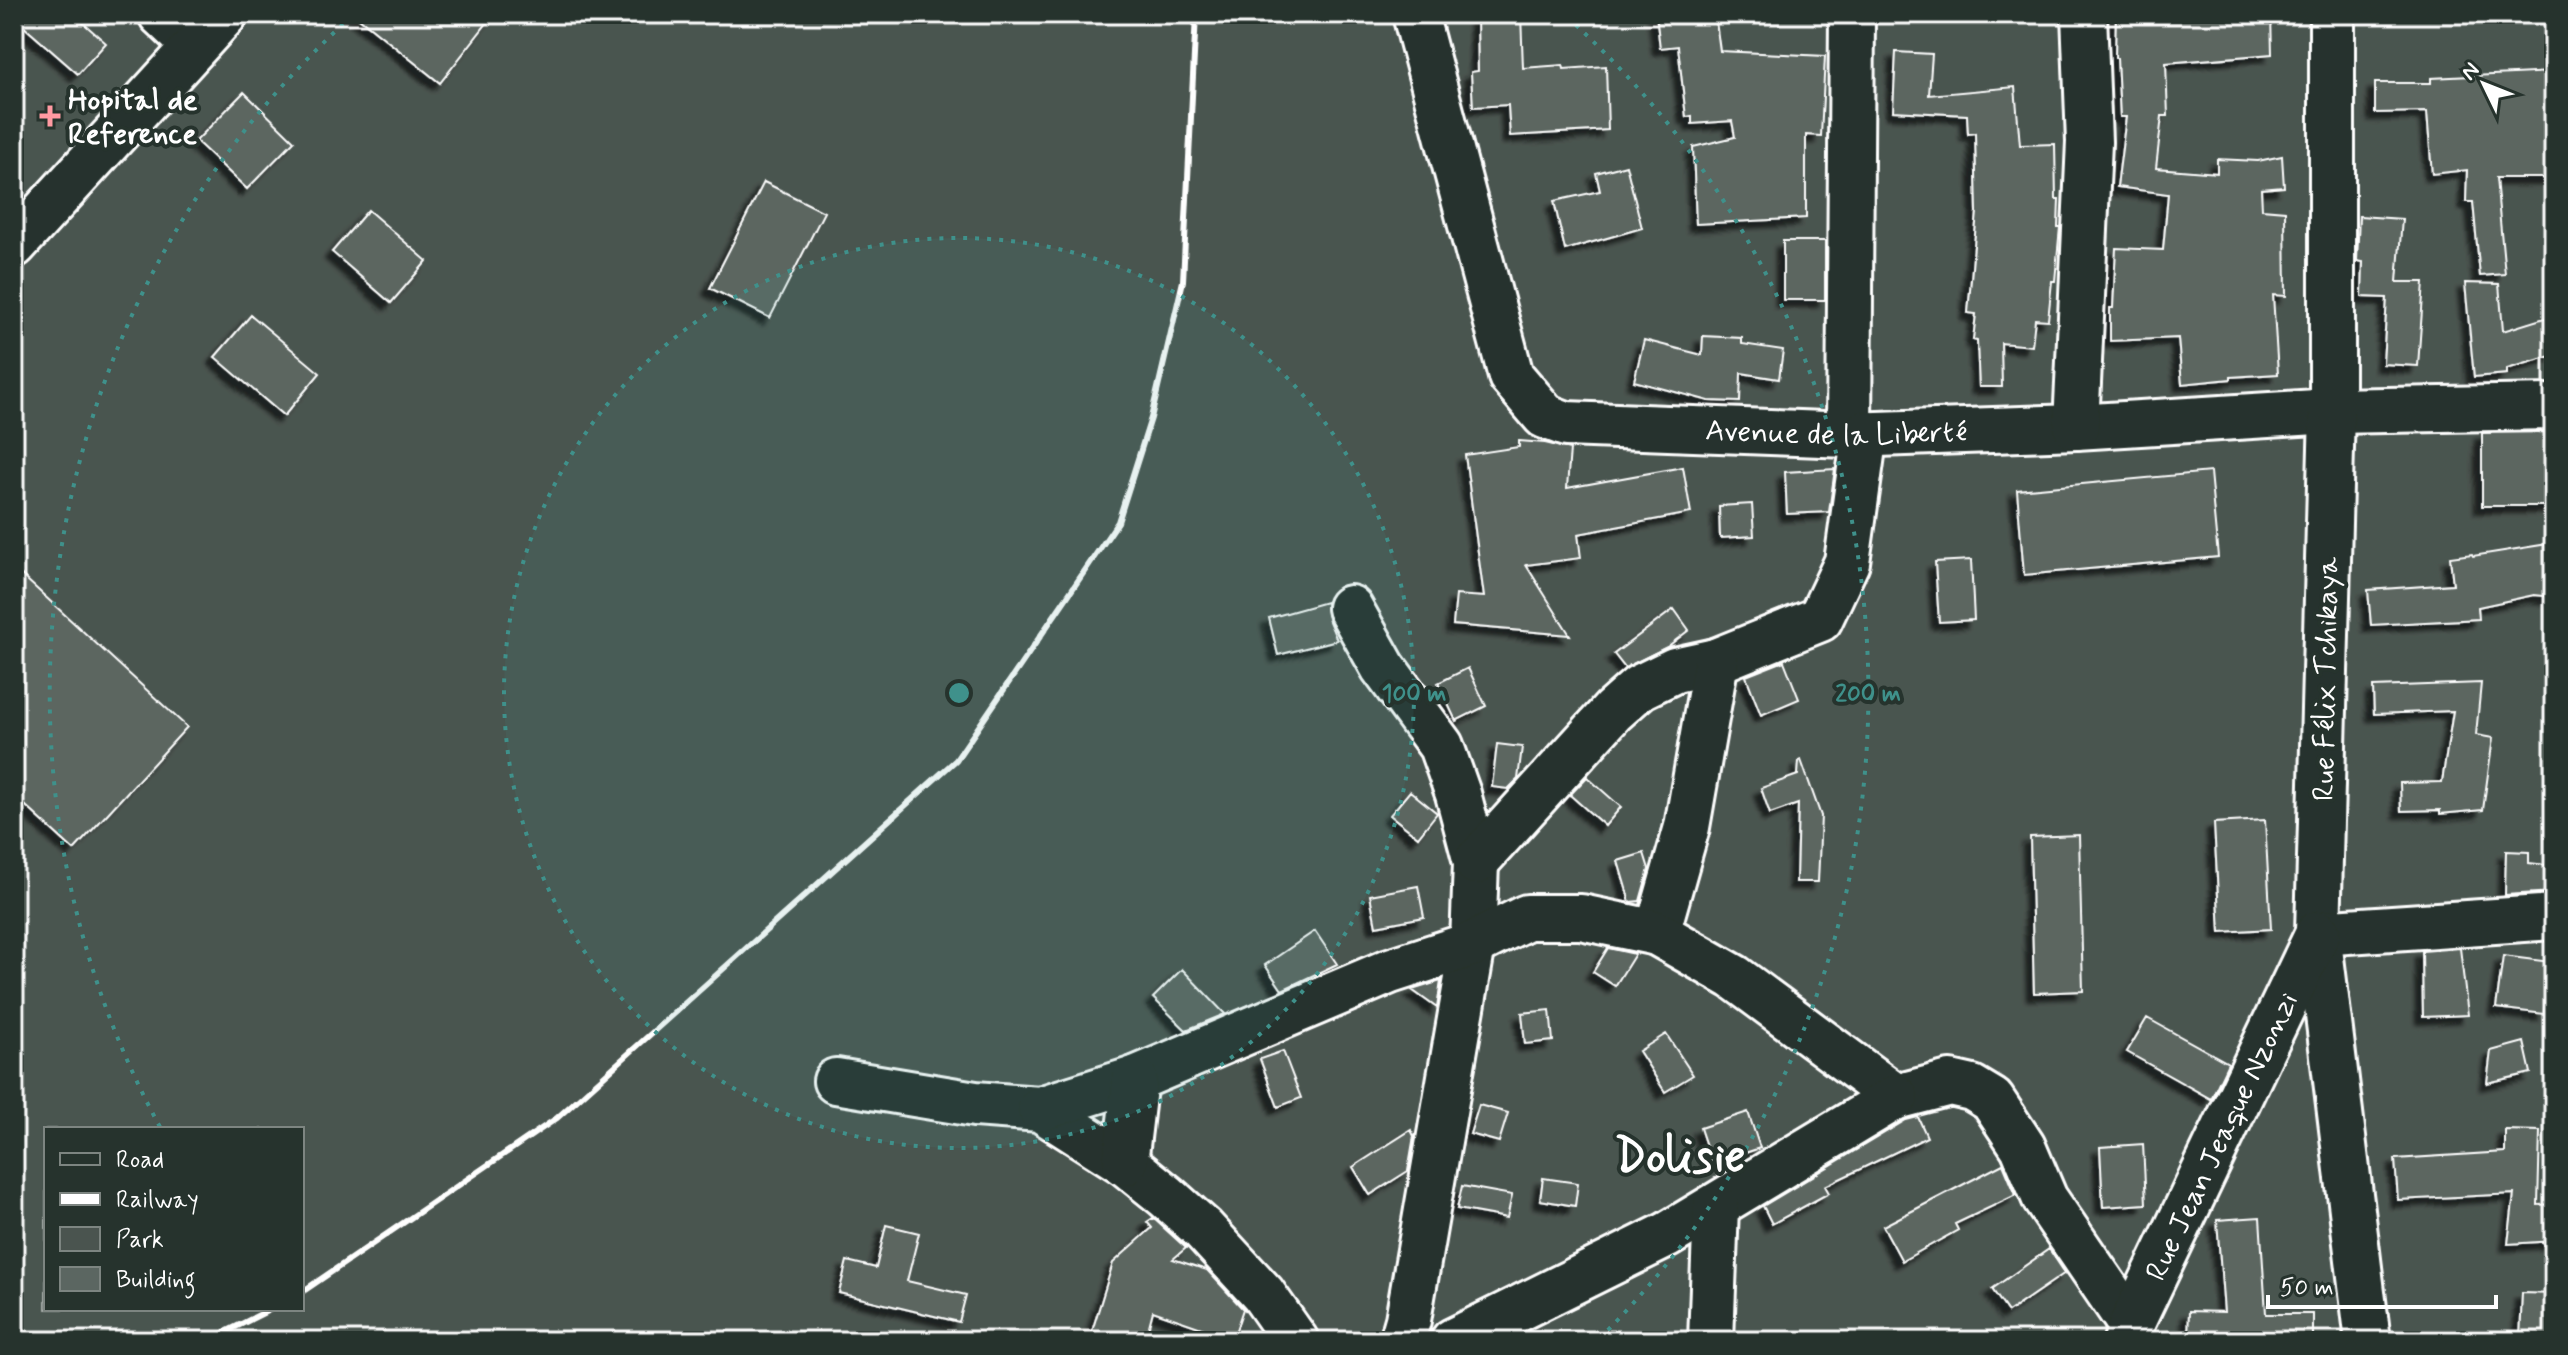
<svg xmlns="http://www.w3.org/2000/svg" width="2568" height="1355" font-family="Mynerve,sans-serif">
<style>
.green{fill:#4a544f;stroke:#a4aaa7;stroke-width:2;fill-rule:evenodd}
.building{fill:#5b6661;stroke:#fff;stroke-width:2;filter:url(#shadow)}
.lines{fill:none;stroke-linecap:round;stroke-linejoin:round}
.minor-casing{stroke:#fff;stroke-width:50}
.minor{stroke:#26332d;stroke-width:44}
.rail{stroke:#fff;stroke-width:6}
.ring{fill:none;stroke:#3f918b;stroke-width:4;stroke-dasharray:4 8}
.poi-dot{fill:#ff9aa2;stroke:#26332d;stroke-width:3}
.labels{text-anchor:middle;stroke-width:8;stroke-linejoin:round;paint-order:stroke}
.poi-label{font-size:30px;font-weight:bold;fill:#fff;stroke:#26332d;text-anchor:start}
.street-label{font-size:30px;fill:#fff;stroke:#26332d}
.town-label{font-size:46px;font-weight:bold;fill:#fff;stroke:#26332d}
.centre{fill:#3f918b;stroke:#26332d;stroke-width:4}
.ring-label{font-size:24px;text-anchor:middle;font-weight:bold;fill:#3f918b;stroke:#26332d;stroke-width:8;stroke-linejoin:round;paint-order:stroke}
</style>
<defs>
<filter id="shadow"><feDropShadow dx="-7" dy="7" stdDeviation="2" flood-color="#0009"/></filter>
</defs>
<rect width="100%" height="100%" fill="#2f3b35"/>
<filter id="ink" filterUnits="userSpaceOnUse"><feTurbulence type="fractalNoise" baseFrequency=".0125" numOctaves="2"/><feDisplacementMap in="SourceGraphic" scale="16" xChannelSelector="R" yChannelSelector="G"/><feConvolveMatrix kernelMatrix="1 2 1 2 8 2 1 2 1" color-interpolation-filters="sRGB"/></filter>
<g filter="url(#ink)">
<path class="green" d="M14 14H2554V1341H14ZM46 1129H302V1309H46Z"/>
<path class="building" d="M14 14H73L106 43 78 74 14 18Z
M354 14H494L440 83Z
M1477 14H1521L1523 68 1563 65 1564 69 1606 66 1608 130 1510 136 1508 105 1473 107 1471 72 1478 71Z
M1656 14H1715L1720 51 1825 56 1821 136 1806 135V218L1696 224 1693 147 1735 137 1732 121 1692 124V116L1686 117 1678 46 1660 48Z
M2116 14 2201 16V14H2271L2272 54 2166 63 2168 116H2162L2156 168 2217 173V159L2258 161 2282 156 2284 187 2261 189 2262 209 2285 211 2286 296 2273 295 2278 374 2231 377V379L2182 384 2178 338 2110 341V308H2113L2116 248 2163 250 2168 194 2117 187 2126 117H2120L2117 58H2115Z
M1896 52 1932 54 1929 95 2015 87 2020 145 2055 144 2056 199H2059L2058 227H2060L2055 281H2052L2048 320 2035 319 2032 346 2001 343 2002 387H1979L1977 341 1973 340 1976 314 1968 313 1977 212 1975 133 1968 134 1967 115 1893 111Z
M2554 72V178H2496L2505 274 2480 276 2473 202H2466L2467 170 2432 174 2427 112 2375 113V83H2431V78Z
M244 92 294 141 247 189 196 141Z
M1626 165 1642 228 1565 250 1554 201 1600 191 1596 173Z
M764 182 824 212 770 318 710 288Z
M368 210 427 261 391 303 332 252Z
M2359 216 2402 219 2397 282H2424L2418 366 2383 364 2387 298 2362 297 2363 262 2357 261Z
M1783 241H1825V300H1783Z
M2465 283 2499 284 2503 331 2554 315V355L2507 369V374L2474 377Z
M251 315 320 373 284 416 215 357Z
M1703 336 1742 338V344L1783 350 1779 379 1741 373 1740 402 1709 401 1634 381 1644 340 1702 355Z
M2551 432 2550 458H2554V506H2482V433Z
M1519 441 1545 443 1570 449 1567 488 1683 467 1691 513 1578 534 1581 558 1526 565 1570 635 1453 625 1456 595 1484 597 1465 455 1519 447Z
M1835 469 1829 512 1787 514 1785 472Z
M2210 472 2218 557 2024 575 2017 490Z
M1752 504 1754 536 1720 538 1719 506Z
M2554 543V597L2534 595 2478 607 2479 619 2371 625 2368 590 2453 584 2450 557 2472 554 2473 556Z
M1971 560 1974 620 1939 622 1935 562Z
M14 568 187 727 74 850 14 795Z
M1326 602 1328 619 1337 640 1278 655 1269 618Z
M1674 609 1689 630 1667 647 1625 668 1614 654Z
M1784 661 1799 699 1761 715 1746 676Z
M1468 668 1486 706 1456 721 1438 683Z
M2481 683 2476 735 2493 738 2483 810 2440 814V810L2401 811 2400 783 2442 782 2453 711 2374 714 2373 687Z
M1497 744 1522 747 1518 779 1508 789 1492 787Z
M1801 760 1821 816 1818 882H1796L1798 804 1770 814 1761 788 1798 775 1799 761Z
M1587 777 1621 807 1605 826 1570 795Z
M1410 791 1437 813 1418 837 1390 815Z
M2265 820 2271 929 2220 932 2214 823Z
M2079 835 2083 991 2034 993 2030 837Z
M2506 851 2529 852V863L2554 866V892L2505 895Z
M1644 853 1649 869 1640 901 1630 902 1618 861Z
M1418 886 1424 917 1376 926 1370 895Z
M1315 931 1337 964 1282 990 1265 965Z
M1608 948 1635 954 1615 986 1593 972Z
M2460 948 2468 1015 2423 1017 2422 951Z
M2503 956 2551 962 2544 1014 2496 1008Z
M1182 969 1225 1014 1186 1030 1153 998Z
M1441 981 1437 1008 1412 990Z
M1550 1010 1553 1041 1525 1044 1522 1013Z
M2147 1018 2228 1063 2211 1099 2127 1052Z
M1666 1034 1693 1075 1665 1092 1639 1051Z
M2524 1042 2531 1073 2487 1083 2491 1051Z
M1283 1051 1301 1098 1278 1107 1260 1059Z
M1479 1105 1508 1113 1499 1142 1470 1134Z
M1748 1112 1760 1148 1712 1164 1700 1128Z
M1918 1117 1927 1137 1825 1186 1829 1193 1772 1224 1763 1206 1906 1120Z
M1411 1130 1414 1136 1408 1171 1370 1195 1353 1167Z
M2505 1130 2540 1131 2538 1205 2554 1204V1241L2508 1244 2514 1194 2398 1200 2395 1159 2505 1152Z
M2143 1144 2146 1204 2103 1207 2100 1147Z
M2003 1164 2016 1195 1955 1224 1958 1230 1902 1261 1883 1226Z
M1543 1178 1578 1183 1575 1206 1540 1200Z
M1462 1186 1512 1195 1507 1218 1457 1209Z
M2260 1217 2266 1314H2313V1341H2188L2189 1311 2224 1312 2217 1220Z
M1153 1218 1186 1248 1173 1259 1207 1270 1243 1309 1233 1339 1153 1311 1145 1341H1089L1113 1263 1152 1228 1147 1222Z
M886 1225 919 1233 907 1281 966 1295 959 1322 839 1293 847 1261 876 1268Z
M2049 1249 2065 1273 2008 1312 1992 1289Z
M2522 1293 2554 1294V1341H2520Z"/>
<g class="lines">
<g class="minor-casing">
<g id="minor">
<path d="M161 14 195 46"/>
<path id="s1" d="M1415 14 1511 376 1545 416 1566 424 1849 435 2076 427 2332 411 2554 407"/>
<path d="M2332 14V411L2318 933 2368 1341"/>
<path d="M14 245 225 14"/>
<path d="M2076 427 2089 142 2084 14"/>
<path d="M1849 435 1852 14"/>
<path d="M1350 608 1383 667 1441 746 1458 794 1476 862 1473 944 1408 1320 1402 1341"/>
<path d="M1476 862 1613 711 1640 687 1675 670 1716 661 1820 619 1847 562 1865 433"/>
<path d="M1657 933 1687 827 1716 661"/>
<path d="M2318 933 2554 917"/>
<path d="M836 1081 975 1104 1040 1109 1125 1163 1166 1196 1203 1229 1263 1294 1296 1341"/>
<path d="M1040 1109 1135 1079 1390 971 1473 944 1527 917H1581L1657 933 1734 977 1896 1097 1950 1083 1972 1088 1992 1100 2023 1147 2045 1199 2131 1325"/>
<path d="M1125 1163 1135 1079"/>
<path d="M1453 1341 1667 1235 1896 1097"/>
<path d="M1711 1341 1716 1206"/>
<path id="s2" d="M2126 1341 2131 1325 2318 933"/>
</g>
</g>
<use href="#minor" class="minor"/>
<path class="rail" d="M302 1292 557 1118 956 760 1118 522 1151 418 1183 281 1196 14
M208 1341 271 1309"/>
</g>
</g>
<circle cx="959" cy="693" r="455" fill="#3f918b" fill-opacity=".12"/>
<g class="ring">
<circle cx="959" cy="693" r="455"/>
<path d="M160 1127A909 909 0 0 1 351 17M1567 17A909 909 0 0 1 1602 1336"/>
</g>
<path class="poi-dot" d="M46 104h8v8h8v8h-8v8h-8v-8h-8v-8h8z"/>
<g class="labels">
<g class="poi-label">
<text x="68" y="109">Hopital de<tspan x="68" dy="34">Reference</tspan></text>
</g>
<g class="street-label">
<text dy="10" stroke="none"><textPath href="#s1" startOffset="720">Avenue de la Liberté</textPath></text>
<text transform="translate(2325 679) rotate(-89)" y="10">Rue Félix Tchikaya</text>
<text dy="10" stroke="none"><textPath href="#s2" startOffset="226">Rue Jean Jeaque Nzonzi</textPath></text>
</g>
<g class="town-label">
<text x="1680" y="1171">Dolisie</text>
</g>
</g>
<circle cx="959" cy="693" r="12" class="centre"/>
<g class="ring-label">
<text x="1414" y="701">100 m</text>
<text x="1868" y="701">200 m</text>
</g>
<rect width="2568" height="1355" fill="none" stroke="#26332d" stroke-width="48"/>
<rect x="24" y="24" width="2520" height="1307" fill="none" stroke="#fff" stroke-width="3" filter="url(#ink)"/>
<rect x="44" y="1127" width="260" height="184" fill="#26332d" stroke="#7d8581" stroke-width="2"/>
<rect x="60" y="1153" width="40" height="12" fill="#26332d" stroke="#7d8581" stroke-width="2"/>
<text x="116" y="1167" font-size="24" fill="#ffffff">Road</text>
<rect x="60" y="1193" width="40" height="12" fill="#ffffff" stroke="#7d8581" stroke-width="2"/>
<text x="116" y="1207" font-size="24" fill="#ffffff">Railway</text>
<rect x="60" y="1227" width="40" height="24" fill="#4a544f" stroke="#7d8581" stroke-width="2"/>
<text x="116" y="1247" font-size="24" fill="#ffffff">Park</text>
<rect x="60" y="1267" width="40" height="24" fill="#5b6661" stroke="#7d8581" stroke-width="2"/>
<text x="116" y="1287" font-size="24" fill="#ffffff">Building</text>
<g transform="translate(2484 84) rotate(313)" stroke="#26332d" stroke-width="6" paint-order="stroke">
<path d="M0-6L14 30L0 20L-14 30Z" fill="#ffffff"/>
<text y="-12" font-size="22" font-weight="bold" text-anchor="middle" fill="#ffffff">N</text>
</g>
<path d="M2268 1295v12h228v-12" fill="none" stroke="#ffffff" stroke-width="4"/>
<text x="2280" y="1295" font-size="24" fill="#ffffff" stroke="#26332d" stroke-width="6" paint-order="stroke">50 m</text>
</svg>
